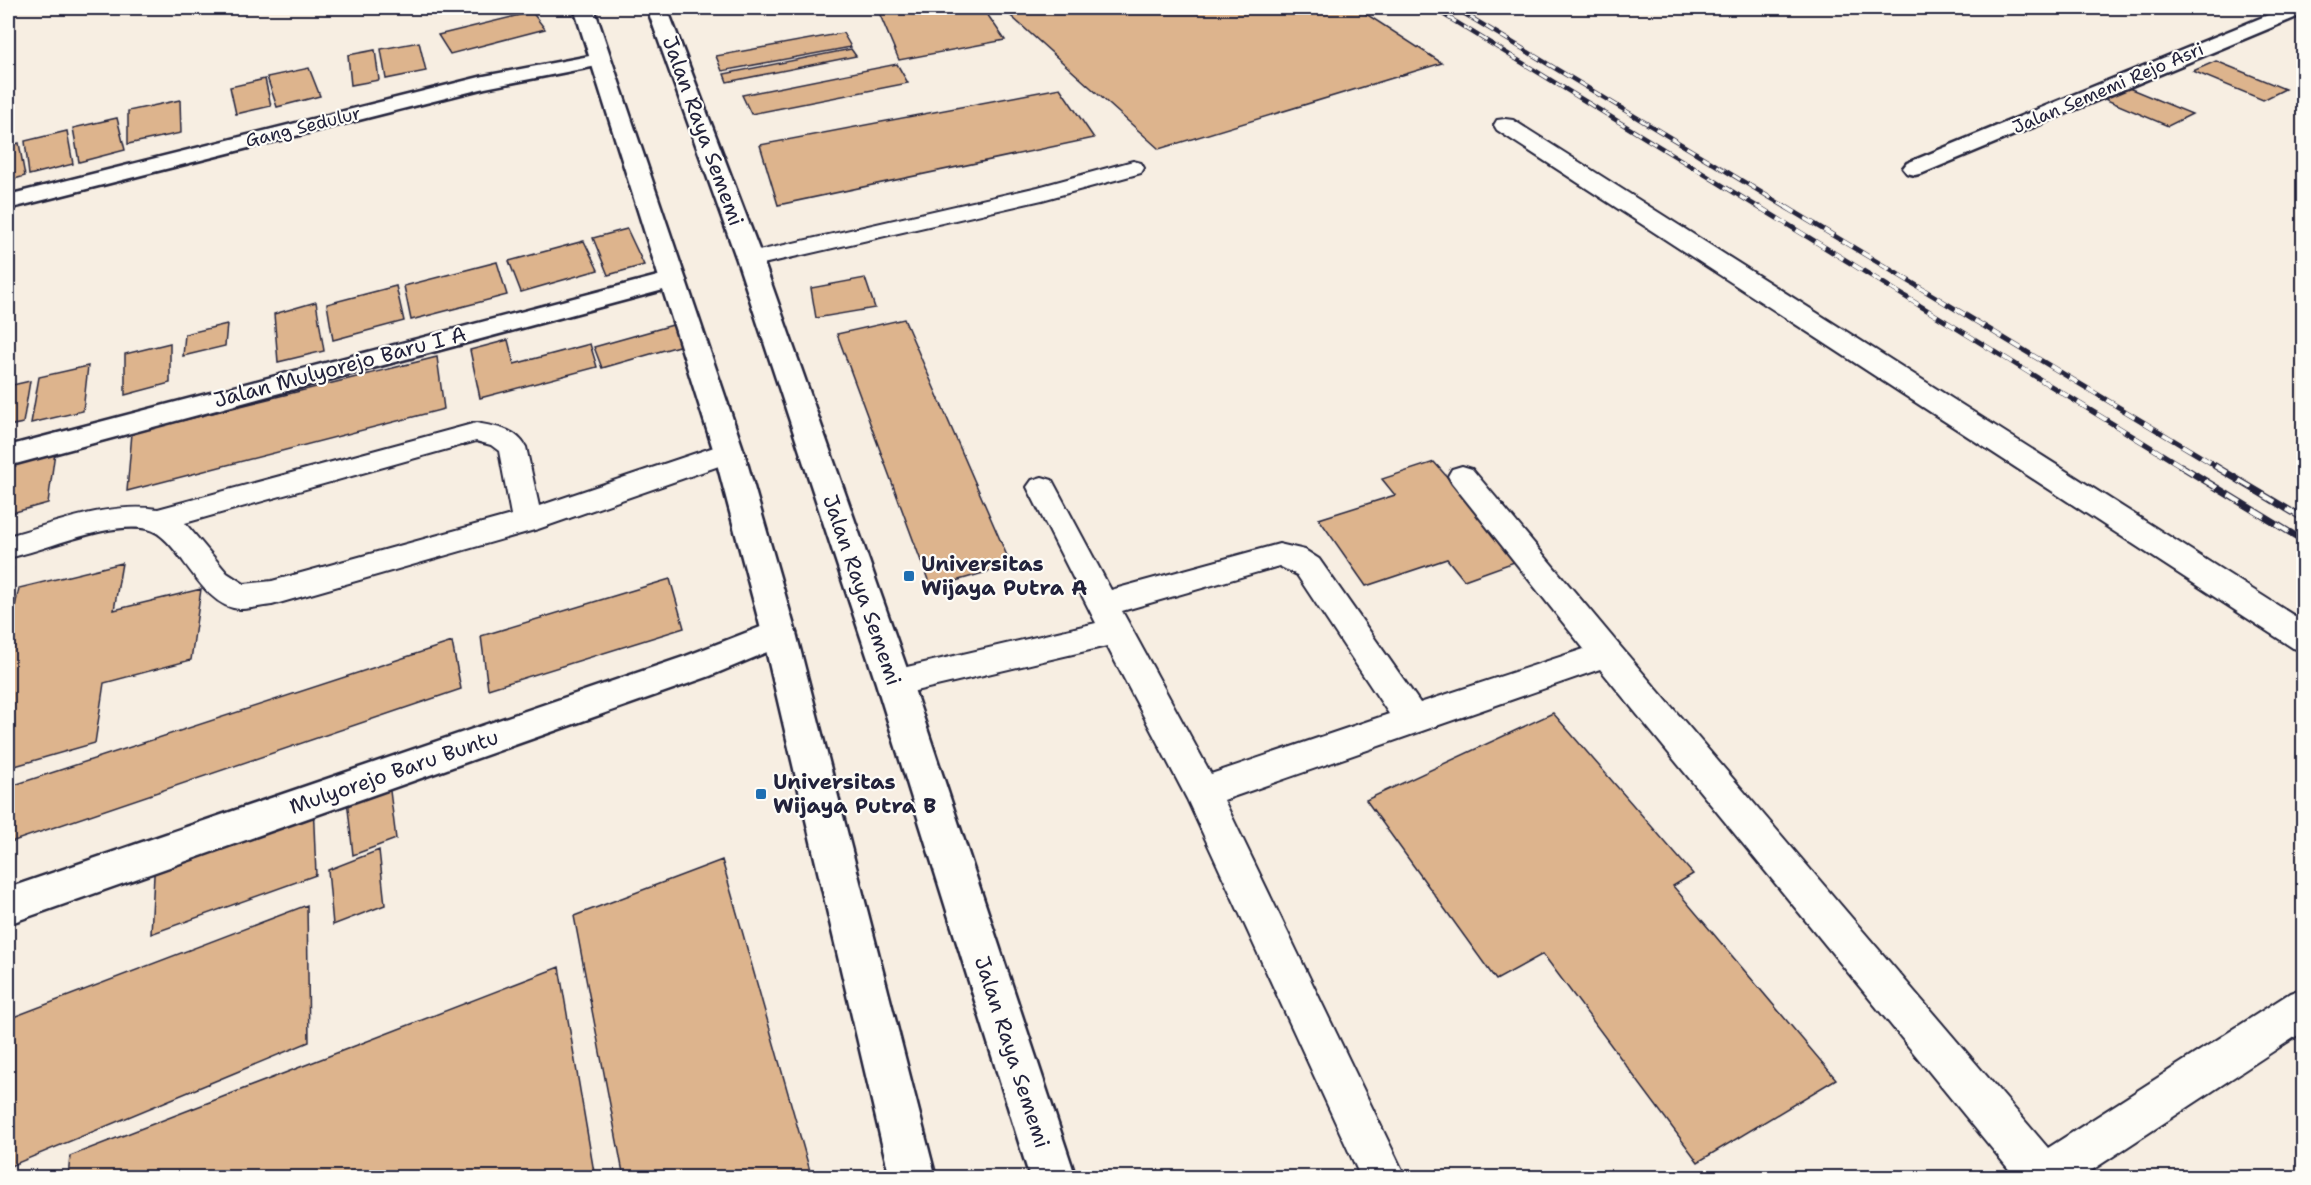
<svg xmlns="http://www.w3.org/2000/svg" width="2311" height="1185" font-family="'Shantell Sans',sans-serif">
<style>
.building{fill:#ddb48d;stroke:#22223b;stroke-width:1.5}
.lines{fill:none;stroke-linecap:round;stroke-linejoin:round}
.service-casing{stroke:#22223b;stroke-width:4}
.minor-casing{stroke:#22223b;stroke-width:5}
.secondary-casing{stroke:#22223b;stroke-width:5}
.service{fill:#fdfcf7;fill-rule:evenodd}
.minor{fill:#fdfcf7;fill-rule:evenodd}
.secondary{fill:#fdfcf7;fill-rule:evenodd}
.rail-far2-casing{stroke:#22223b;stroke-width:4.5}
.rail-far1-casing{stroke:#22223b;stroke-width:5}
.rail-casing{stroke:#22223b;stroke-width:7}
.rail-far2{stroke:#fdfcf7;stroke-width:3;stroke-dasharray:9;stroke-linecap:butt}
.rail-far1{stroke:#fdfcf7;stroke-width:4;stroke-dasharray:11;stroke-linecap:butt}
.rail{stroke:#fdfcf7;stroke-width:4.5;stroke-dasharray:14;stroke-linecap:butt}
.poi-dot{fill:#1f6fb2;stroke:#fdfcf7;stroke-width:2}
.labels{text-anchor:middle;stroke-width:4.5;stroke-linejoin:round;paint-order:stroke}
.far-street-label{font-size:18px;fill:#22223b;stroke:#fdfcf7}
.street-label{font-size:21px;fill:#22223b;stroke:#fdfcf7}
.poi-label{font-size:21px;font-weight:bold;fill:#22223b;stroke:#fdfcf7;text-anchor:start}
</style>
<rect width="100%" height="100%" fill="#f7eee2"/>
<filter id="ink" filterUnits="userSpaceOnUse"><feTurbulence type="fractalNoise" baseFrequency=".0167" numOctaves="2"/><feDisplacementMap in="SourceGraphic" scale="12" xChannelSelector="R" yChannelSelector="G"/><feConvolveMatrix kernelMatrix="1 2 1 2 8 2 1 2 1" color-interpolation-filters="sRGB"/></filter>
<g filter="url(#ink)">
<path class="building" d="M892 8H983L1005 40 899 60 878 10Z
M1002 8H1357L1442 63 1159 149Z
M532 12 545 29 450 54 438 35Z
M843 33 851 47 722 71 716 56Z
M419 42 426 71 386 79 381 49Z
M851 49 856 56 727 82 724 74Z
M375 50 379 80 351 85 348 55Z
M2216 61 2285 89 2263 100 2193 71Z
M897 64 908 83 751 114 742 95Z
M309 68 320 96 277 107 267 77Z
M265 79 271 106 236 114 230 87Z
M2119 84 2192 114 2168 126 2095 95Z
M1060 88 1094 138 778 205 760 145Z
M180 100 181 133 128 144V111Z
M117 118 125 150 79 162 73 128Z
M67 131 73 164 29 175 25 141Z
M19 143 25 176 8 181V146Z
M627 229 644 265 608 275 593 238Z
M584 241 598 270 521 292 509 261Z
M497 262 507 295 411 320 404 286Z
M865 278 875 308 816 318 811 288Z
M396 286 404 321 333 340 327 304Z
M316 302 324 351 278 362 274 314Z
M904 319 1011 565 931 588 837 334Z
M680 323 689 343 602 368 594 347Z
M227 324 225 346 183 356 185 334Z
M508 340 514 364 590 344 597 367 480 398 470 350Z
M170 343V383L125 395V354Z
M437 357 444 409 127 491 132 433Z
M88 366 83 411 31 423 39 377Z
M30 381 23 423 8 426V386Z
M55 452 48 503 8 514V464Z
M1434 462 1520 560 1464 580 1447 559 1366 586 1319 519 1395 495 1382 479Z
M122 563 114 610 201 589 191 660 104 683 95 743 8 768V639L19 588Z
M13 568 8 603V569Z
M670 579 684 628 488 689 481 636Z
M452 642 461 689 8 843V787Z
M1553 713 1693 874 1673 886 1836 1079 1698 1162 1543 954 1496 980 1366 800Z
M388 775 396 839 353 855 346 790Z
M313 802 316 875 151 934 155 856Z
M379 850 385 905 333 925 328 870Z
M722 860 812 1178H624L574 916Z
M307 905 309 1042 8 1167V1019Z
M559 967 595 1178H68L70 1156Z"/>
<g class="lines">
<g class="service-casing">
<path id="service" d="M1505 119 1513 120 2304 622V651L2293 648 1497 130 1494 125 1497 120Z
M1133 161 1141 163 1144 168 1141 173 1042 200 750 267 741 265 738 260 741 255 1038 187Z
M476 423C496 427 515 428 526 447L539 506 729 442 739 445 743 452 739 459 538 529 272 605C262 606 250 609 240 609 199 607 179 535 147 529 108 521 47 550 8 558V536C57 523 107 502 158 509ZM476 441 491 445 499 451 511 515 272 581 244 584 227 573 185 523Z
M1462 466 1472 469 1619 645 2048 1148 2290 993 2304 988V1031L2080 1178H2016L1600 669 1224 800 1406 1178H1361L1187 799 1107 646 894 696 882 692 877 683 882 674 894 670 1096 623 1027 487 1032 480 1042 477 1052 480 1111 590 1279 544 1305 550 1319 559 1420 703 1584 649 1452 483 1448 476 1452 469ZM1279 566 1297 575 1389 714 1211 774 1122 611Z"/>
</g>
<g class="minor-casing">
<path id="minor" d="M2285 8H2304V14L1923 173 1915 175 1907 173 1903 168 1907 163Z
M600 54 607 56 610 60 607 64 485 88 8 209V195L484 76Z
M673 272 682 275 686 280 682 285 8 466V446Z
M779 620 791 624 796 633 791 642 710 676 8 924V888L686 656Z"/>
</g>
<g class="secondary-casing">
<path id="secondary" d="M574 8H594L744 452 796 633 936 1178H890L762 633 714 452Z
M647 8H667L763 260 912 683 1076 1178H1030L876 683 737 260Z"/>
</g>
<use href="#service" class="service"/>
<use href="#minor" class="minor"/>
<use href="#secondary" class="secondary"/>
<g class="rail-far2-casing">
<path id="rail-far2" d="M1433 8 1761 209
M1455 8 1789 209"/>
</g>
<g class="rail-far1-casing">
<path id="rail-far1" d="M1759 207 2183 467
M1786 207 2218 467"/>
</g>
<g class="rail-casing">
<path id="rail" d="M2181 466 2304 541
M2215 466 2304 519"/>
</g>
<use href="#rail-far2" class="rail-far2"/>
<use href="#rail-far1" class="rail-far1"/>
<use href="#rail" class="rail"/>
</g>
</g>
<g class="poi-dot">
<rect x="903" y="570" width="12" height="12" rx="3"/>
<rect x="755" y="788" width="12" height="12" rx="3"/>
</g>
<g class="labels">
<g class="far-street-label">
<text transform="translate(2108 88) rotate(-23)" y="6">Jalan Sememi Rejo Asri</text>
<text transform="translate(303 127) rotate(-14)" y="6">Gang Sedulur</text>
</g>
<g class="street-label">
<text transform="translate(703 131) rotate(70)" y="7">Jalan Raya Sememi</text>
<text transform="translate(340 367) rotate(-15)" y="7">Jalan Mulyorejo Baru I A</text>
<text transform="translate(862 590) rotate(71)" y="7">Jalan Raya Sememi</text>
<text transform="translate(394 772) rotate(-19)" y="7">Mulyorejo Baru Buntu</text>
<text transform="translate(1012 1052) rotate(72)" y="7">Jalan Raya Sememi</text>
</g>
<g class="poi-label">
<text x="921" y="571">Universitas<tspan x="921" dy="24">Wijaya Putra A</tspan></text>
<text x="773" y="789">Universitas<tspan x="773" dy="24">Wijaya Putra B</tspan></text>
</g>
</g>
<rect width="2311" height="1185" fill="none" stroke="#fdfcf7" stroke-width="30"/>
<rect x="15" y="15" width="2281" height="1155" fill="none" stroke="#22223b" stroke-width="2" filter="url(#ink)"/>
</svg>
